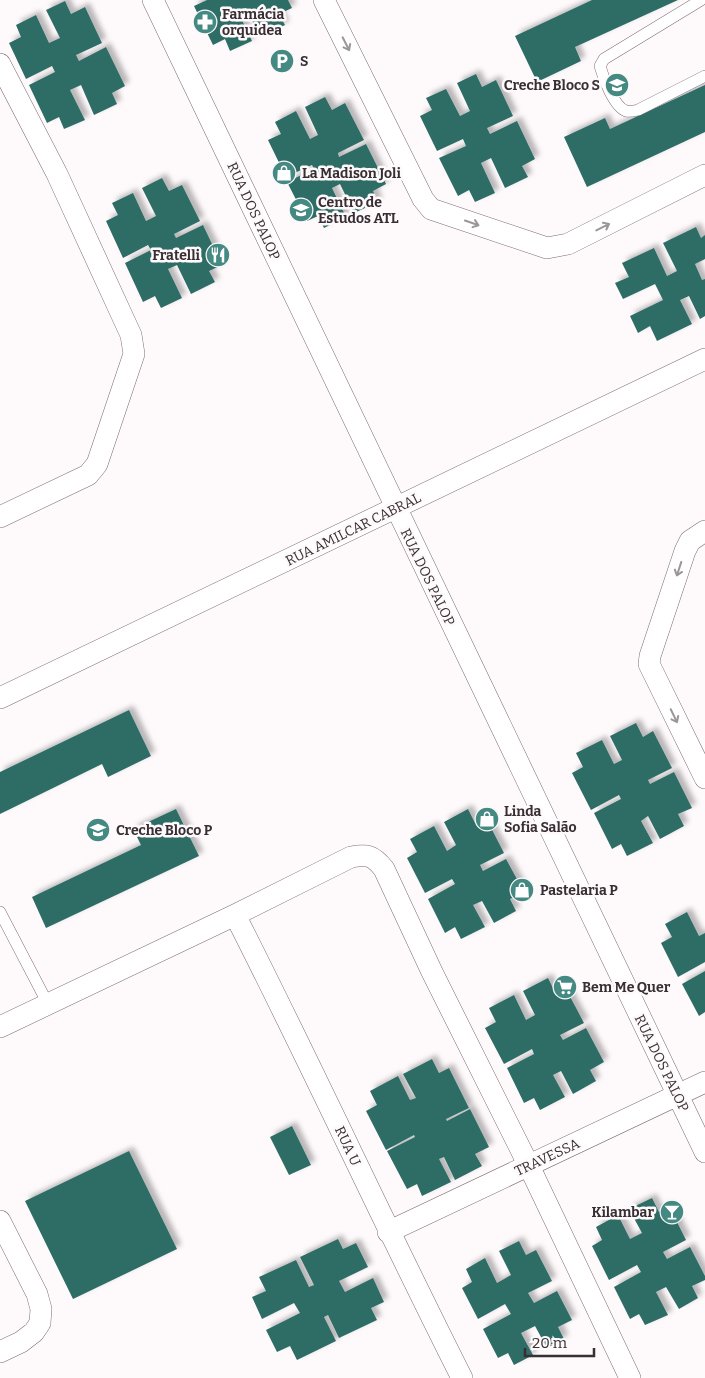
<svg xmlns="http://www.w3.org/2000/svg" width="705" height="1378" font-family="Bitter,serif">
<style>
.building{fill:#2d6d66;filter:url(#shadow)}
.lines{fill:none;stroke-linecap:round;stroke-linejoin:round}
.service-casing{stroke:#7f6c75;stroke-width:12}
.minor-casing{stroke:#7f6c75;stroke-width:22}
.service{stroke:#fff;stroke-width:11}
.minor{stroke:#fff;stroke-width:21}
.oneway{stroke:#9b9799}
.labels{text-anchor:middle;stroke-width:5;stroke-linejoin:round;paint-order:stroke}
.poi-label{font-size:14px;font-weight:bold;fill:#372f33;stroke:#fef9fb;text-anchor:start}
.street-label{font-size:14px;fill:#372f33;stroke:#fef9fb}
</style>
<defs>
<filter id="shadow"><feDropShadow dx="4.5" dy="-4.5" stdDeviation="2.5" flood-color="#0004"/></filter>
</defs>
<rect width="100%" height="100%" fill="#fef9fb"/>
<path class="building" d="M207 0H288L292 8 279 14 285 25 260 37 246 8 238 12 252 41 230 51 225 39 213 45 194 6Z
M592 0H678L575 47 581 61 537 82 515 36Z
M65 1 71 14 85 7 102 43 76 55 79 61 106 47 125 86 112 93 117 104 94 115 81 85 70 90 85 120 64 129 59 117 47 123 29 85 55 72 52 66 26 79 9 43 21 37 16 25 36 15 49 43 60 38 46 10Z
M476 74 482 87 496 80 513 116 487 128 490 134 517 121 535 159 522 166 528 177 505 188 491 158 481 163 495 193 475 202 469 190 458 196 439 158 466 146 463 139 437 151 420 116 432 110 426 98 446 89 460 116 470 111 457 83Z
M705 85V132L587 187 564 137 605 118 610 129Z
M325 97 332 110 345 103 364 140 338 153 339 157 366 144 386 184 373 191 378 202 354 213 340 184 332 188 346 217 324 228 318 216 307 221 287 182 314 169 312 165 286 177 268 140 281 134 275 122 296 111 310 139 318 135 305 107Z
M162 178 169 191 182 185 200 221 174 234 176 238 203 225 222 265 209 271 215 282 191 294 177 265 168 269 182 298 161 308 155 296 143 302 125 263 151 250 148 245 123 258 106 221 118 215 112 203 133 193 146 221 156 216 142 188Z
M696 227 701 238 705 235V259L695 264 702 280 705 279V316L700 319 689 296 680 300 692 324 657 341 650 326 638 333 630 316 663 300 655 284 623 299 615 283 629 277 622 263 654 248 667 276 677 271 663 243Z
M129 710 151 756 108 777 102 764 0 814V772Z
M636 723 643 737 653 731 672 768 648 780 650 784 674 772 692 808 678 814 684 826 660 839 648 816 641 821 653 843 627 856 621 844 612 849 594 813 621 799 619 795 591 810 572 773 583 767 576 753 602 740 614 764 622 760 610 736Z
M176 809 199 856 46 928 32 897 141 845 133 829Z
M468 809 475 823 486 818 504 853 480 865 483 871 506 859 524 892 510 899 516 911 494 923 482 901 473 905 485 927 461 939 455 927 445 933 428 899 455 884 452 879 425 893 407 858 417 852 410 839 434 826 447 851 456 845 444 822Z
M687 912 699 936 705 933V962L678 977 661 943 672 937 665 924Z
M705 971V1012L699 1016 682 984Z
M548 978 555 992 565 987 584 1023 560 1035 563 1040 586 1028 604 1062 590 1070 596 1081 573 1094 561 1071 553 1075 565 1097 540 1110 534 1098 524 1103 507 1068 534 1054 532 1049 504 1064 485 1028 496 1022 489 1008 514 995 526 1020 535 1015 523 991Z
M432 1059 439 1073 449 1068 469 1108 446 1119 447 1121 470 1109 489 1147 475 1154 482 1166 455 1180 444 1157 439 1159 451 1182 422 1196 417 1184 407 1189 387 1151 415 1137 414 1135 386 1150 366 1111 377 1105 370 1091 398 1076 410 1100 416 1098 403 1074Z
M292 1126 311 1165 289 1175 270 1137Z
M129 1151 177 1249 73 1299 25 1201Z
M652 1198 659 1212 669 1206 686 1240 663 1252 667 1259 690 1247 705 1276V1280L692 1286 698 1298 679 1309 666 1287 656 1292 668 1315 645 1325 639 1314 630 1319 614 1287 641 1272 637 1265 609 1280 592 1246 602 1240 596 1227 618 1215 630 1239 642 1233 629 1209Z
M338 1239 343 1249 356 1243 368 1267 339 1281 345 1292 373 1278 384 1302 371 1308 377 1320 339 1338 328 1315 324 1317 336 1341 297 1360 290 1346 277 1352 266 1330 300 1313 294 1303 262 1319 252 1297 266 1291 259 1277 296 1260 309 1287 314 1285 300 1257Z
M519 1241 526 1255 536 1250 552 1281 528 1293 534 1303 557 1291 572 1320 558 1327 564 1339 547 1348 535 1326 521 1333 533 1355 514 1365 508 1353 498 1358 483 1329 511 1314 505 1304 478 1319 462 1288 472 1282 466 1269 485 1258 497 1283 511 1275 499 1251Z"/>
<g class="lines">
<g class="service-casing">
<path id="service" d="M701 0 604 59 600 66C603 77 614 107 626 111 629 112 634 111 638 110L705 76
M0 912 48 1004"/>
</g>
<g class="minor-casing">
<path id="minor" d="M153 0 705 1152
M324 0 423 199 431 209 547 248 568 244 705 175
M0 64 57 174 131 335 134 354 97 464 88 475 0 517
M705 531 690 541 685 551 650 656 649 664 705 778
M0 698 705 359
M235 915C313 1068 384 1224 462 1378
M0 1027 235 915 351 857C367 854 373 855 384 869L432 972 529 1166 630 1378
M0 1221 37 1294 41 1309 40 1323 34 1332 21 1342 0 1352
M388 1232 705 1082"/>
</g>
<use href="#service" class="service"/>
<use href="#minor" class="minor"/>
</g>
<defs><path id="oneway-shaft" d="M-6 0H5M1.5-3L5.5 0L1.5 3" fill="none" stroke-width="1.6" stroke-linecap="round" stroke-linejoin="round" transform="scale(1.25)"/></defs>
<g class="oneway">
<use href="#oneway-shaft" transform="translate(346 44) rotate(63)"/>
<use href="#oneway-shaft" transform="translate(472 223) rotate(19)"/>
<use href="#oneway-shaft" transform="translate(603 227) rotate(-27)"/>
<use href="#oneway-shaft" transform="translate(679 569) rotate(108)"/>
<use href="#oneway-shaft" transform="translate(674 716) rotate(64)"/>
</g>
<defs>
<g id="pharmacy-disc" transform="scale(1.25)"><circle r="9.5" fill="#448a82" stroke="#fef9fb"/><path d="M-2-6h4v4h4v4h-4v4h-4v-4h-4v-4h4Z" fill="#fff"/></g>
<g id="parking-disc" transform="scale(1.25)"><circle r="9.5" fill="#448a82" stroke="#fef9fb"/><path d="M-3.5-5.5H1a3.5 3.5 0 0 1 0 7H-1V5.5H-3.5ZM-1-3.4V-.6H.8a1.4 1.4 0 0 0 0-2.8Z" fill="#fff"/></g>
<g id="school-disc" transform="scale(1.25)"><circle r="9.5" fill="#448a82" stroke="#fef9fb"/><path d="M0-5L7-2L0 1L-7-2ZM-4 1L0 2.5L4 1V4Q0 6-4 4Z" fill="#fff"/></g>
<g id="shop-disc" transform="scale(1.25)"><circle r="9.5" fill="#448a82" stroke="#fef9fb"/><path d="M-5-2.5h2.3a2.7 3.5 0 0 1 5.4 0H5L5.5 6h-11ZM-1.5-2.5h3a1.5 2.3 0 0 0-3 0Z" fill="#fff"/></g>
<g id="restaurant-disc" transform="scale(1.25)"><circle r="9.5" fill="#448a82" stroke="#fef9fb"/><path d="M-5-6h1v4h1v-4h1v4h1v-4h1v5L-1.5 .5V6h-2V.5L-5-1ZM5-6V6H3V1.5H1.5Q1.5-4 5-6Z" fill="#fff"/></g>
<g id="supermarket-disc" transform="scale(1.25)"><circle r="9.5" fill="#448a82" stroke="#fef9fb"/><path d="M-6-5.5h2.5l.6 2H6L4.5 2H-2.5L-4.4-4H-6ZM-1.5 3.2a1.3 1.3 0 1 0 .1 0ZM3 3.2a1.3 1.3 0 1 0 .1 0Z" fill="#fff"/></g>
<g id="bar-disc" transform="scale(1.25)"><circle r="9.5" fill="#448a82" stroke="#fef9fb"/><path d="M-6-5H6L.8 .8V4.5H3.5V6h-7V4.5H-.8V.8Z" fill="#fff"/></g>
</defs>
<g fill-rule="evenodd">
<use href="#pharmacy-disc" x="205" y="22"/>
<use href="#parking-disc" x="282" y="61"/>
<use href="#school-disc" x="617" y="85"/>
<use href="#shop-disc" x="284" y="173"/>
<use href="#school-disc" x="301" y="210"/>
<use href="#restaurant-disc" x="218" y="255"/>
<use href="#shop-disc" x="487" y="819"/>
<use href="#school-disc" x="98" y="830"/>
<use href="#shop-disc" x="522" y="890"/>
<use href="#supermarket-disc" x="565" y="987"/>
<use href="#bar-disc" x="672" y="1212"/>
</g>
<g class="labels">
<g class="poi-label">
<text x="222" y="19">Farmácia<tspan x="222" dy="16">orquidea</tspan></text>
<text x="300" y="66">S</text>
<text x="600" y="90" text-anchor="end">Creche Bloco S</text>
<text x="302" y="178">La Madison Joli</text>
<text x="318" y="207">Centro de<tspan x="318" dy="16">Estudos ATL</tspan></text>
<text x="200" y="260" text-anchor="end">Fratelli</text>
<text x="504" y="816">Linda<tspan x="504" dy="16">Sofia Salão</tspan></text>
<text x="116" y="835">Creche Bloco P</text>
<text x="540" y="895">Pastelaria P</text>
<text x="582" y="992">Bem Me Quer</text>
<text x="654" y="1217" text-anchor="end">Kilambar</text>
</g>
<g class="street-label">
<text transform="translate(254 211) rotate(65)" y="5">RUA DOS PALOP</text>
<text transform="translate(353 529) rotate(-26)" y="5">RUA AMILCAR CABRAL</text>
<text transform="translate(428 577) rotate(64)" y="5">RUA DOS PALOP</text>
<text transform="translate(662 1063) rotate(64)" y="5">RUA DOS PALOP</text>
<text transform="translate(348 1146) rotate(65)" y="5">RUA U</text>
<text transform="translate(547 1157) rotate(-25)" y="5">TRAVESSA</text>
</g>
</g>
<path d="M525 1348v8h69v-8" fill="none" stroke="#372f33" stroke-width="2.5"/>
<text x="532" y="1348" font-size="15" fill="#372f33" stroke="#fef9fb" stroke-width="4" paint-order="stroke">20 m</text>
</svg>
